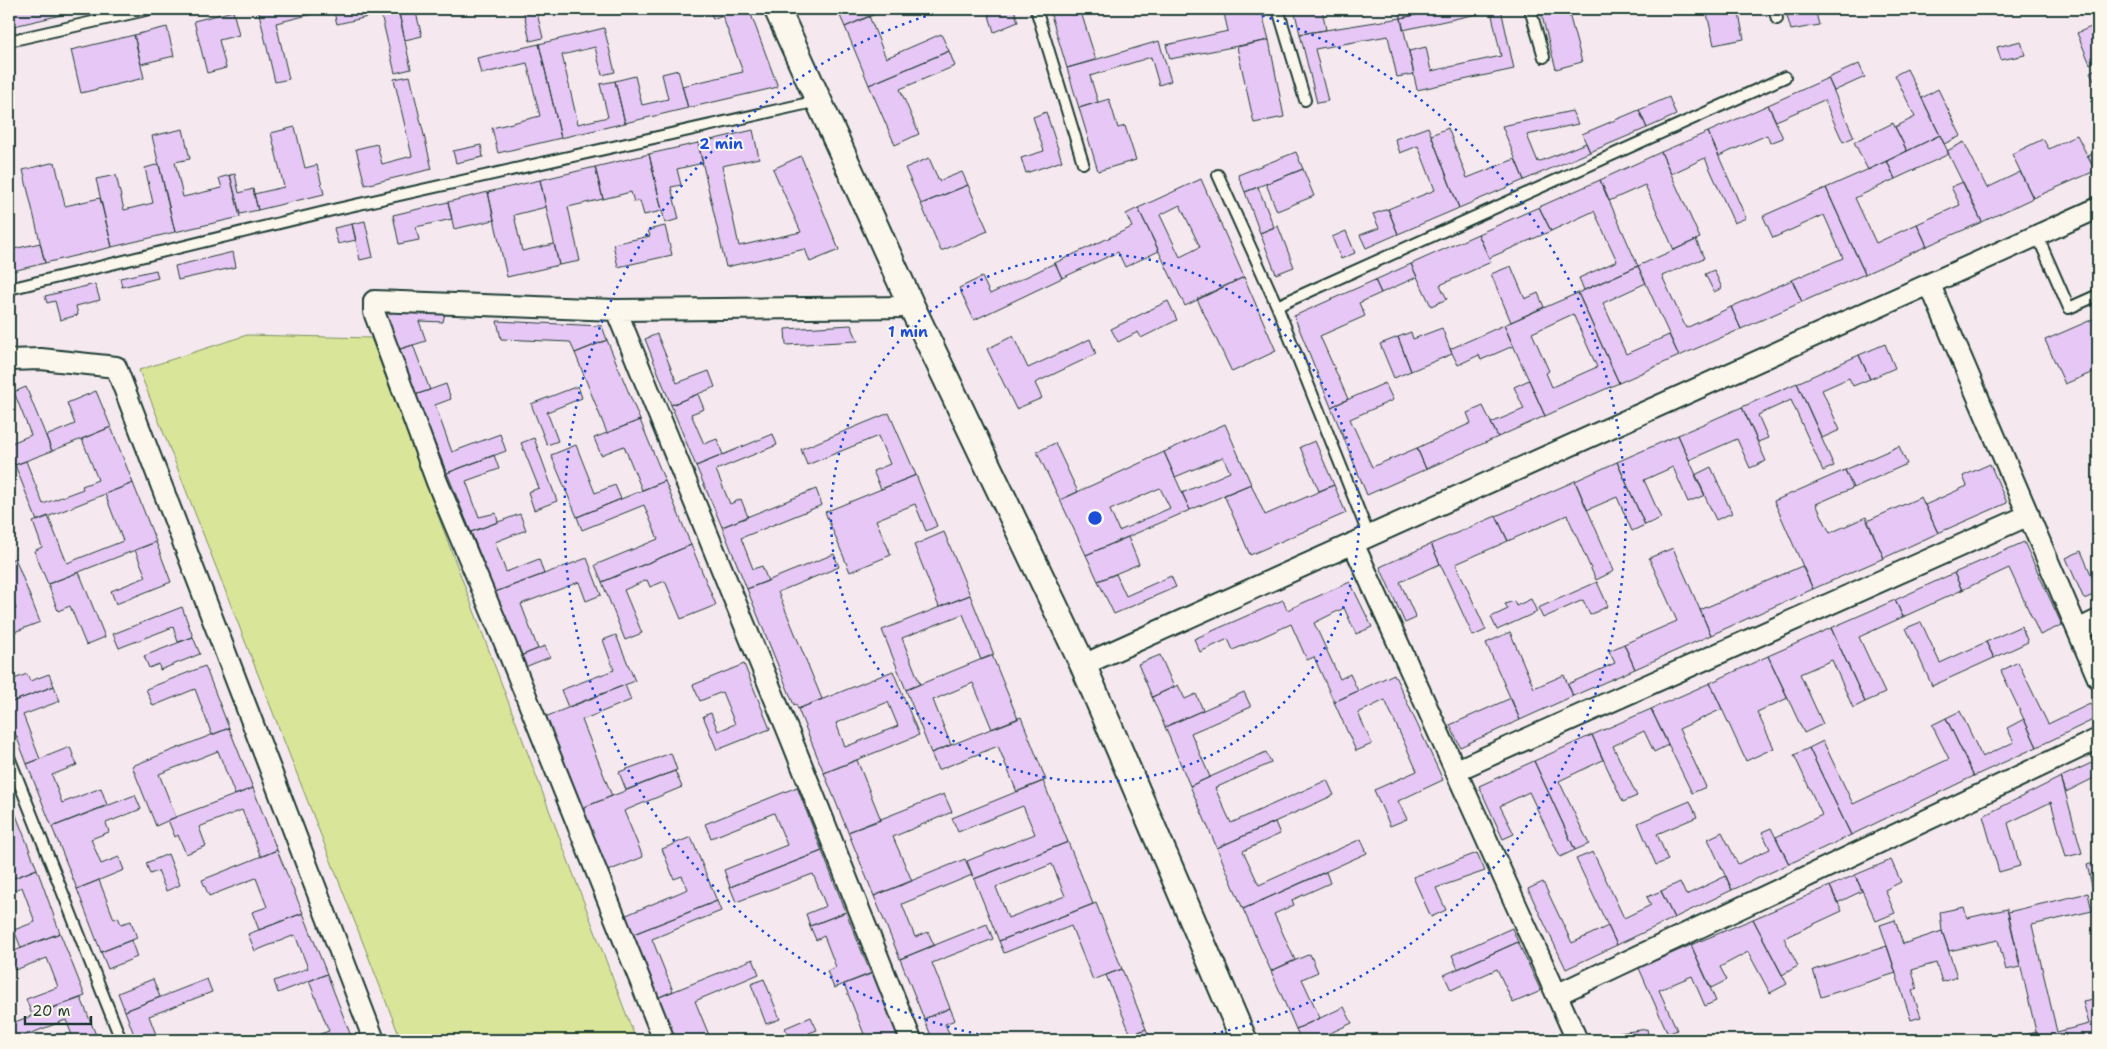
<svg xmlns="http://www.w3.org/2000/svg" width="2107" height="1049" font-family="'Shantell Sans',sans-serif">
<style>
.green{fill:#d9e598;stroke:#7c9166}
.building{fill:#e6c7f5;stroke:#1f3d34;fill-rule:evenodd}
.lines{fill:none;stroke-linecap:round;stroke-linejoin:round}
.service-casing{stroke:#1f3d34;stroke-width:14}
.minor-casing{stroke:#1f3d34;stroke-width:24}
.tertiary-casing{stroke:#1f3d34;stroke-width:29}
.service{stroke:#fbf7ec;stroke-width:10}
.minor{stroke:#fbf7ec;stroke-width:20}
.tertiary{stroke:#fbf7ec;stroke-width:25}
.ring{fill:none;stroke:#1d4ed8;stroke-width:2.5;stroke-dasharray:2.5 5}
.centre{fill:#1d4ed8;stroke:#fbf7ec;stroke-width:2.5}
.ring-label{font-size:15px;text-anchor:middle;font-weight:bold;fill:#1d4ed8;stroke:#fbf7ec;stroke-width:4;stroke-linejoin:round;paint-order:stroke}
</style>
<rect width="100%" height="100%" fill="#f5e9ef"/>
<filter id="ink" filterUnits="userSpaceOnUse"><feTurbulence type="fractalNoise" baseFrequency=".02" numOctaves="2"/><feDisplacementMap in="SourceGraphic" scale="10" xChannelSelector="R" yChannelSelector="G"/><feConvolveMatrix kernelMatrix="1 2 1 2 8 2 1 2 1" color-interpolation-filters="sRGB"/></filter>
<g filter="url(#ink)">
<path class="green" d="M247 335 371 338 636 1040H401L139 370Z"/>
<path class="building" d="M10 9H87L14 26Z
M258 9H333L276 23 289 79 275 82Z
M333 9H398L411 69 395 73 381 14 337 24Z
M398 9H415L422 36 405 40Z
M523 9H536L543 38 530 41Z
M709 9H749L778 87 688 108 682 86 743 72 722 15 713 19Z
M837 9H887L845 27Z
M987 9H1014L1018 22 994 32Z
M1060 9H1080L1096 60 1067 68 1050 12Z
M1223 9H1261L1269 40 1170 59 1166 45 1228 31Z
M1294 9H1322L1326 30 1300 34Z
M1399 9H1443L1401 18Z
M1443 9H1501L1514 69 1417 90 1409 51 1426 47 1431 71 1501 56 1491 11 1403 30 1401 18Z
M1540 9H1572L1568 10 1582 62 1556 69Z
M1706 9H1738L1744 39 1714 45Z
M1785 9H1815L1819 25 1791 30Z
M233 11 239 35 219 40 226 68 207 73 194 21Z
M869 16 886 58 941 34 949 51 869 85 845 27Z
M1401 18 1414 74 1397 77 1388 36 1315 49 1328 101 1317 103 1300 34Z
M2098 24V60L2090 64 2077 33Z
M167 27 174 56 141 64 134 35Z
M604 28 615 72 602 75 595 47 562 55 578 124 608 117 600 84 615 81 625 123 561 138 539 44Z
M134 35 144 78 81 93 71 50Z
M1269 40 1284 117 1254 123 1237 47Z
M1159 41 1171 81 1159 85 1151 57 1090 76 1098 102 1079 108 1067 68Z
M2021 41 2025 55 2001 60 1997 47Z
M539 44 561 138 498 153 492 128 540 116 527 63 481 74 477 58Z
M949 51 955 66 900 89 919 134 895 145 869 85Z
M1859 64 1865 77 1834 91 1828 78Z
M2098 68V88L2090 72Z
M1907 69 1940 135 1907 151 1895 127 1915 117 1895 75Z
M678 70 688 108 625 123 615 81 635 76 642 105 668 99 662 74Z
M410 76 432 169 365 185 356 149 377 144 382 164 412 156 394 79Z
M1828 78 1854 137 1843 142 1824 100 1776 121 1768 105Z
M1938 89 1961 136 1944 144 1922 98Z
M1669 97 1676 115 1647 128 1639 110Z
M1109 99 1118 128 1125 126 1136 160 1098 171 1079 108Z
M1768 105 1783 138 1770 143 1767 135 1719 156 1708 132Z
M1639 110 1647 128 1590 152 1582 134Z
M1572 111 1578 124 1527 135 1538 162 1586 143 1590 152 1524 180 1502 126Z
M1046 112 1062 161 1026 173 1021 158 1044 151 1033 117Z
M1893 123 1907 151 1868 170 1854 142Z
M295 127 305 168 317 165 324 194 258 210 254 194 284 187 271 133Z
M1428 127 1459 208 1398 234 1388 209 1435 190 1418 146 1400 153 1395 139Z
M1448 128 1467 178 1515 159 1524 180 1459 208 1431 135Z
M183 129 190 159 175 162 183 197 222 188 219 178 230 175 240 217 175 232 152 136Z
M753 130 759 158 722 166 739 246 801 232 773 169 801 156 839 250 810 262 805 249 726 267 698 143Z
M1708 132 1746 218 1734 223 1705 158 1671 174 1661 152Z
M1940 135 1949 154 1895 179 1887 161Z
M2077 135 2095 171 2033 198 2012 154 2043 139 2049 149Z
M1964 142 1987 188 2020 172 2033 198 1982 222 1947 151Z
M698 143 703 163 677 169 681 185 671 187 679 219 665 223 649 154Z
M481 145 483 157 456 163 453 151Z
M2098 151V170L2095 171 2088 156Z
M1296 152 1303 169 1245 192 1238 175Z
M1661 152 1700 238 1674 250 1645 185 1609 201 1600 180Z
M649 154 662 211 644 215 640 201 634 202 631 192 603 199 595 167Z
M929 158 939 181 962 172 968 185 921 204 905 168Z
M1887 161 1895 179 1855 198 1876 243 1917 224 1927 246 1865 274 1826 188Z
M55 162 65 206 100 198 112 247 45 263 23 170Z
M159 164 175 232 112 247 96 179 116 175 124 210 153 203 145 168Z
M595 167 603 199 568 207 580 261 559 265 540 180Z
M1303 169 1314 196 1277 211 1266 184Z
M235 174 239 193 253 189 258 210 240 214 230 175Z
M1201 179 1244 277 1185 306 1138 208ZM1180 205 1200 247 1180 257 1160 215Z
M540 180 546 207 514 215 522 251 554 244 559 265 507 277 488 192Z
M1600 180 1638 266 1584 290 1579 278 1617 261 1594 211 1551 231 1539 207Z
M1963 182 1982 222 1927 246 1917 224 1960 205 1951 187Z
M968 185 988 231 941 251 921 204Z
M1258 187 1274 227 1260 233 1245 192Z
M1826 188 1865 274 1802 302 1792 280 1843 258 1824 215 1773 238 1763 216Z
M488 192 494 220 454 229 448 202Z
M448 202 452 219 416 227 419 240 399 244 393 215Z
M1539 207 1551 231 1489 258 1478 234Z
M1138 208 1159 251 1125 267 1118 252 1062 278 1055 263 1132 227 1126 214Z
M1388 209 1398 234 1366 248 1360 235 1379 228 1373 214Z
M365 221 373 257 360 260 352 224Z
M352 224 356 240 338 244 334 228Z
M665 226 672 255 618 267 613 244 650 236 648 230Z
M1278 226 1294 267 1276 274 1260 233Z
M1346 231 1355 253 1341 259 1332 237Z
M1478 234 1491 262 1440 285 1447 299 1431 306 1411 264Z
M1696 240 1704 258 1662 276 1686 328 1731 307 1741 329 1679 356 1638 266Z
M40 243 45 263 9 272V250Z
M233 252 236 267 178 280 175 266Z
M1055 263 1062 278 974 320 959 288 982 277 990 294Z
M1411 264 1417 277 1381 293 1375 280Z
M1511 266 1525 299 1538 293 1544 307 1511 322 1491 274Z
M1638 266 1646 283 1603 303 1626 354 1669 335 1679 356 1619 383 1578 293Z
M156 270 158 278 122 287 120 278Z
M1714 270 1722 288 1714 292 1705 274Z
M1244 277 1276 351 1232 372 1197 299Z
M1375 280 1381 293 1359 303 1365 316 1320 336 1348 399 1331 407 1294 316Z
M1792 280 1802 302 1741 329 1731 307Z
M95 284 100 300 76 306 78 315 60 320 55 301 47 303 45 296Z
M1578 293 1619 383 1545 416 1504 325ZM1573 314 1597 367 1552 387 1546 373 1549 371 1532 333Z
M1168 301 1177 320 1141 338 1138 332 1118 342 1111 329Z
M380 309 445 313 443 322 419 321 426 341 397 350Z
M2098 317V370L2065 384 2045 340Z
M497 321 602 326 607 340 575 353 570 342 501 339Z
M851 325 858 341 786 345 785 329Z
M1504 325 1513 346 1481 360 1479 355 1458 365 1450 349Z
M1442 328 1452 354 1411 371 1398 337 1411 332 1413 339Z
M657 334 677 383 709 371 715 387 671 405 645 339Z
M1013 336 1028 368 1090 339 1096 354 1035 383 1042 398 1016 409 987 349Z
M1398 337 1411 371 1394 378 1380 344Z
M607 340 640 420 607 433 575 353Z
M1885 344 1895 368 1870 379 1859 355Z
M413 345 430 390 415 395 397 350Z
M1859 355 1870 379 1853 386 1849 378 1822 390 1840 430 1822 438 1797 383Z
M1529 380 1545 416 1498 437 1491 423 1524 409 1514 387Z
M1385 383 1393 400 1350 419 1372 467 1417 448 1426 469 1367 495 1331 407Z
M1797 383 1834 466 1823 471 1791 400 1758 415 1768 438 1758 442 1742 407Z
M446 384 451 399 435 405 452 452 500 434 506 451 447 473 415 395Z
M578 386 582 398 547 412 558 441 547 445 531 404Z
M26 387 52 451 15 465 9 449V444L31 435 14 392Z
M96 391 111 427 52 451 46 436 75 424 67 403Z
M698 394 704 409 691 414 704 444 717 439 723 455 696 466 671 405Z
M1483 406 1498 437 1426 469 1417 448 1471 423 1467 413Z
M1742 407 1766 461 1750 468 1737 439 1689 460 1678 435Z
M889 413 916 475 881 489 873 471 890 464 878 436 807 465 801 449Z
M640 420 665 481 642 490 624 446 601 455 594 438Z
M1225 424 1251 484 1190 510 1182 493 1230 472 1223 457 1175 477 1164 452Z
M111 427 133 483 37 521 15 465 26 461 43 504 83 489 82 486 98 480 82 439Z
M773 434 777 445 716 470 730 504 741 499 748 517 722 527 696 466Z
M1678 435 1705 495 1688 502 1673 467 1644 480 1661 518 1645 525 1617 462Z
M534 438 557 501 534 510 528 492 539 488 521 443Z
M1315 441 1334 485 1319 491 1300 447Z
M1055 443 1078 492 1060 500 1037 452Z
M576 445 595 493 615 485 621 499 577 517 551 455Z
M1899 446 1907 464 1853 488 1845 470Z
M1164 452 1190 510 1086 555 1060 500ZM1160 488 1170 508 1119 531 1110 510Z
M494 455 499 469 466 481 479 517 496 513 498 522 471 532 447 473Z
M1617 462 1645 525 1632 531 1617 497 1587 510 1575 481Z
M1990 464 2007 503 1938 533 1925 505 1967 486 1963 476Z
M9 465 16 484 9 487Z
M1711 467 1732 513 1716 520 1695 475Z
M1845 470 1853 488 1816 504 1830 533 1866 517 1884 558 1813 589 1774 501Z
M916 475 937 526 926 531 915 504 876 520 891 555 850 572 825 512Z
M665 481 691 545 602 582 595 565 658 539 644 505 582 530 577 517Z
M1575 481 1614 571 1596 580 1567 515 1508 541 1496 516Z
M133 483 156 542 48 584 34 551 42 547 33 522 48 516 67 563 123 541 105 494Z
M1251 484 1265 515 1334 485 1346 513 1250 555 1224 495Z
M816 489 822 505 741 538 753 569 762 566 768 581 747 589 722 527Z
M1921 497 1938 533 1884 558 1867 521Z
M520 514 526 530 495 542 506 572 539 559 544 574 495 592 471 532Z
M1496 516 1508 541 1456 564 1486 630 1473 636 1431 544Z
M944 532 970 595 939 607 914 545Z
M1128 537 1139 564 1098 581 1086 555Z
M156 542 171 582 116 604 111 591 146 577 135 550Z
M2024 542 2062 625 2040 635 2009 568 1962 590 1954 573Z
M1431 544 1440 564 1400 582 1416 618 1405 623 1380 567Z
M691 545 716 605 681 619 665 581 650 587 647 580 624 590 642 633 625 640 602 582Z
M1673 548 1711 635 1635 669 1624 644 1677 621 1649 558Z
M2081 551 2093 579 2098 577V593L2084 599 2066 558Z
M834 554 839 567 778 592 822 699 798 709 796 704 794 705 747 589Z
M15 558 40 622 9 634V611L16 609 9 588V561Z
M587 558 601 595 586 601 579 582 521 604 538 649 520 656 495 592Z
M1802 566 1813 589 1711 635 1700 610Z
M79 572 105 637 86 645 70 606 58 611 48 584Z
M1954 573 1962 590 1903 617 1895 600Z
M1116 574 1126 596 1171 576 1176 587 1114 614 1098 581Z
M1350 582 1372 627 1356 634 1344 608 1314 623 1340 679 1350 674 1358 691 1334 702 1314 657 1307 660 1291 624 1233 650 1228 639 1200 652 1194 639 1283 600 1287 610Z
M1597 582 1608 606 1590 615 1583 600 1543 618 1538 608Z
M970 595 994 655 981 660 963 614 902 638 920 684 906 690 882 630Z
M1531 599 1537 612 1497 630 1491 617 1508 609 1505 604 1514 601 1516 606Z
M1895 600 1903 617 1859 637 1885 693 1865 702 1831 628Z
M182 607 193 637 178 642 173 627 119 648 113 634Z
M1921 622 1940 663 1986 642 1994 658 1932 686 1906 628Z
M2021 626 2028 642 1994 658 1986 642Z
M1831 628 1865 702 1853 708 1832 660 1800 674 1823 724 1804 733 1768 656Z
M1510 632 1534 688 1564 675 1573 696 1520 720 1486 643Z
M616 635 635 681 568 707 561 690 614 670 603 640Z
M193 637 200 654 160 670 159 664 149 668 144 656Z
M1624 644 1635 669 1573 696 1568 684 1615 663 1609 651Z
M545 646 550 657 525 667 520 656Z
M992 655 1018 719 992 729 973 683 933 700 951 745 931 753 906 690Z
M1160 655 1174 687 1152 697 1138 664Z
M1768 656 1788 698 1757 712 1774 748 1746 761 1710 683Z
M2018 662 2048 724 2090 704 2097 718 2037 747 2001 671Z
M744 664 770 729 717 750 703 716 711 713 718 731 735 724 722 692 700 701 693 685Z
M205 666 229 728 212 735 195 689 153 706 146 689Z
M893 671 919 735 824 773 798 709ZM888 702 898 726 845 747 836 723Z
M27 674 30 681 49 674 54 686 9 703V681Z
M1394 674 1443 780 1398 801 1407 819 1390 826 1374 790 1417 771 1385 700 1358 713 1372 744 1356 751 1334 702Z
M1710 683 1722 709 1679 729 1706 787 1692 793 1651 709Z
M625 685 631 700 582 720 612 796 582 808 545 717Z
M1178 685 1185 699 1196 694 1203 710 1165 727 1152 697Z
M54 686 60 701 23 715 40 759 27 764 9 717V703Z
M1244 692 1251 707 1191 733 1210 777 1190 786 1165 727Z
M1511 698 1520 720 1460 747 1450 725Z
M1651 709 1668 745 1654 752 1644 731 1613 746 1637 796 1623 802 1592 735Z
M1960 711 1982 757 2014 742 2007 728 2024 719 2037 747 1974 776 1946 718Z
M1021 717 1046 780 1017 792 998 746 938 770 931 753Z
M1946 718 1974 776 1851 835 1809 748 1823 741 1853 804 1949 759 1932 725Z
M229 728 253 788 235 795 218 751 159 774 176 817 156 826 132 766Z
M1592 735 1603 760 1559 781 1589 844 1575 850 1534 761Z
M70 747 77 765 52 775 62 803 101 788 107 805 52 827 27 764Z
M1809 748 1851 835 1789 864 1776 837 1822 815 1794 755Z
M1266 752 1271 763 1215 788 1231 823 1327 780 1334 795 1217 848 1190 786Z
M671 753 677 770 626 790 619 772Z
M857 760 881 820 848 832 824 773Z
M2098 760V776L2066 792 2061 777Z
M1534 761 1575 850 1560 857 1529 792 1500 806 1514 834 1503 839 1479 786Z
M675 771 682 787 624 811 643 857 608 871 582 808Z
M2061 777 2082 853 2066 857 2051 802 2008 823 2020 866 1999 872 1983 816Z
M1043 781 1068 842 974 879 967 861 1035 834 1023 806 958 832 952 818Z
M797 787 822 851 730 887 724 870 787 845 774 813 711 838 705 824Z
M253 788 277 850 261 857 242 810 199 827 206 846 186 854 178 835 175 837 168 820Z
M944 794 952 812 893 837 912 881 874 896 848 832Z
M135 795 141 809 106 823 109 832 91 839 101 864 119 857 124 870 77 889 52 827Z
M9 797 37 869 9 880Z
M1690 801 1697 817 1657 834 1668 860 1656 865 1638 823Z
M1275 822 1280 834 1243 851 1259 885 1361 839 1367 853 1243 909 1217 848Z
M1771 828 1789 864 1732 890 1708 839 1722 832 1738 864 1770 849 1762 832Z
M691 837 717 901 631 935 624 916 688 889 682 876 674 879 662 849Z
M1068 842 1093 904 999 941 974 879ZM1052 864 1065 896 1008 918 996 887Z
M277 850 303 913 259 930 252 912 267 907 256 878 209 896 202 880Z
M822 851 846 912 810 926 806 914 826 906 813 874 736 902 730 887Z
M1593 852 1624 918 1651 905 1647 897 1661 891 1674 918 1617 945 1576 859Z
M1477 853 1485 871 1436 888 1446 910 1431 917 1413 877Z
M168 854 180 885 166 891 158 871 150 874 146 863Z
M965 859 972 875 902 904 915 937 928 932 934 945 900 959 874 896Z
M1891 860 1901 882 1885 890 1895 913 1876 921 1855 875Z
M2098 862V884L2092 886 2087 865Z
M37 869 60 933 21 948 14 930 35 922 22 887 9 892V880Z
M1326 872 1330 883 1292 900 1294 905 1274 914 1295 960 1271 971 1243 909Z
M1855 875 1862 891 1837 903 1830 886Z
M1726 876 1732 890 1674 918 1661 891 1680 882 1686 895Z
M99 880 114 919 118 917 121 924 131 921 137 938 101 952 77 889Z
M1543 882 1572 943 1608 926 1617 945 1566 969 1528 889Z
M1830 886 1842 911 1784 938 1798 966 1782 975 1753 919Z
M2088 893 2092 911 2032 925 2057 1032 2089 1024 2083 1002 2098 999V1039L2038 1040 2008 912Z
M717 901 721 911 652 939 673 991 657 998 631 935Z
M1096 903 1122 969 1093 980 1071 926 1004 953 999 941Z
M1964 907 1967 918 2007 909 2020 967 2006 970 1998 940 1949 951 1942 931 1940 912Z
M846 912 871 974 834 988 827 971 836 967 824 936 816 940 810 926Z
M303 913 327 974 278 993 274 981 308 968 295 935 255 951 248 934Z
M1753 919 1787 984 1770 993 1748 952 1720 967 1727 980 1711 988 1691 945Z
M1895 920 1903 944 1942 931 1957 977 1942 982 1936 963 1912 970 1917 989 1912 991 1921 1017 1911 1020 1880 925Z
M987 924 993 939 932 963 950 1008 924 1019 900 959Z
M1512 928 1518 942 1458 969 1452 955Z
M60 933 85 996 32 1015 26 999 58 987 47 958 15 970 13 966 9 968V953Z
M131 940 137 957 108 969 101 952Z
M1518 942 1541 991 1513 1003 1497 969 1451 990 1444 975Z
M1691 945 1716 1001 1705 1006 1692 976 1659 990 1677 1030 1668 1034 1639 968Z
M1887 946 1896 973 1821 997 1813 970Z
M1310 954 1318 972 1302 979 1320 1018 1296 1029 1271 971Z
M753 959 759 974 695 1001 711 1040H673L657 998Z
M1122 969 1146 1029 1131 1035 1106 975Z
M874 972 900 1037 890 1040H847L864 1034 844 984Z
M327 974 351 1036 340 1040H322L320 1034 329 1031 309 981Z
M153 979 160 997 125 1011 118 993Z
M207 979 212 992 149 1016 158 1040H136L125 1011Z
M764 979 780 1019 766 1024 751 984Z
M81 998 98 1040H74L66 1020 13 1040H9V1024Z
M1344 1007 1352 1023 1324 1036 1326 1040H1301L1296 1029Z
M950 1008 955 1020 945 1024 952 1040H933L924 1019Z
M811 1017 817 1030 809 1033 813 1040H791L785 1028Z
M1146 1029 1151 1040H1118L1131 1035Z
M1647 1029 1649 1040H1614L1613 1034Z
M2037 1032 2038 1040H2012L2011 1038Z"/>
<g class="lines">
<g class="service-casing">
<path id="service" d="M1036 9 1083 163
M1278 9 1305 100
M1530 9 1544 57
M1774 9 1777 19
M9 41 150 9
M1218 175 1277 306 1369 536
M2037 235 2069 308 2098 295
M9 289 337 209 818 101
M1277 306 1785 77
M9 757 121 1040"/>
</g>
<g class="minor-casing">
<path id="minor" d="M1930 285 2098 678
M616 310 790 736 911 1040
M9 360 41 359 116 367 374 1040
M1353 543 1577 1040
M2078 630 2098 620
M1083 665 2098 208
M1457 770 2029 515
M1558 994 2098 739
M664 1040 504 641 437 482 374 312V301L616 310 912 307"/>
</g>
<g class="tertiary-casing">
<path id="tertiary" d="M777 9 912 307 1083 665 1244 1040"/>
</g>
<use href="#service" class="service"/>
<use href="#minor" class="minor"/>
<use href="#tertiary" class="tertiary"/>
</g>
</g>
<g class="ring">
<circle cx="1095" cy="518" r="264"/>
<path d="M1008 1040A529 529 0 0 1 949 9M1241 9A529 529 0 0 1 1182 1040"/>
</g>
<circle cx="1095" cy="518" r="8" class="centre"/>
<g class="ring-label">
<text x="721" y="149">2 min</text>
<text x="908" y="337">1 min</text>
</g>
<rect width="2107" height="1049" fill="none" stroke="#fbf7ec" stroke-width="30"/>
<rect x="15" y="15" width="2077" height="1019" fill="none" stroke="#1f3d34" stroke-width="2" filter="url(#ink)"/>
<path d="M25 1016v8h66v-8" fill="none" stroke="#1f3d34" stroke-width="2.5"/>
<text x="32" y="1016" font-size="15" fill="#1f3d34" stroke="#fbf7ec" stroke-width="4" paint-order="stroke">20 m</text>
</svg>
